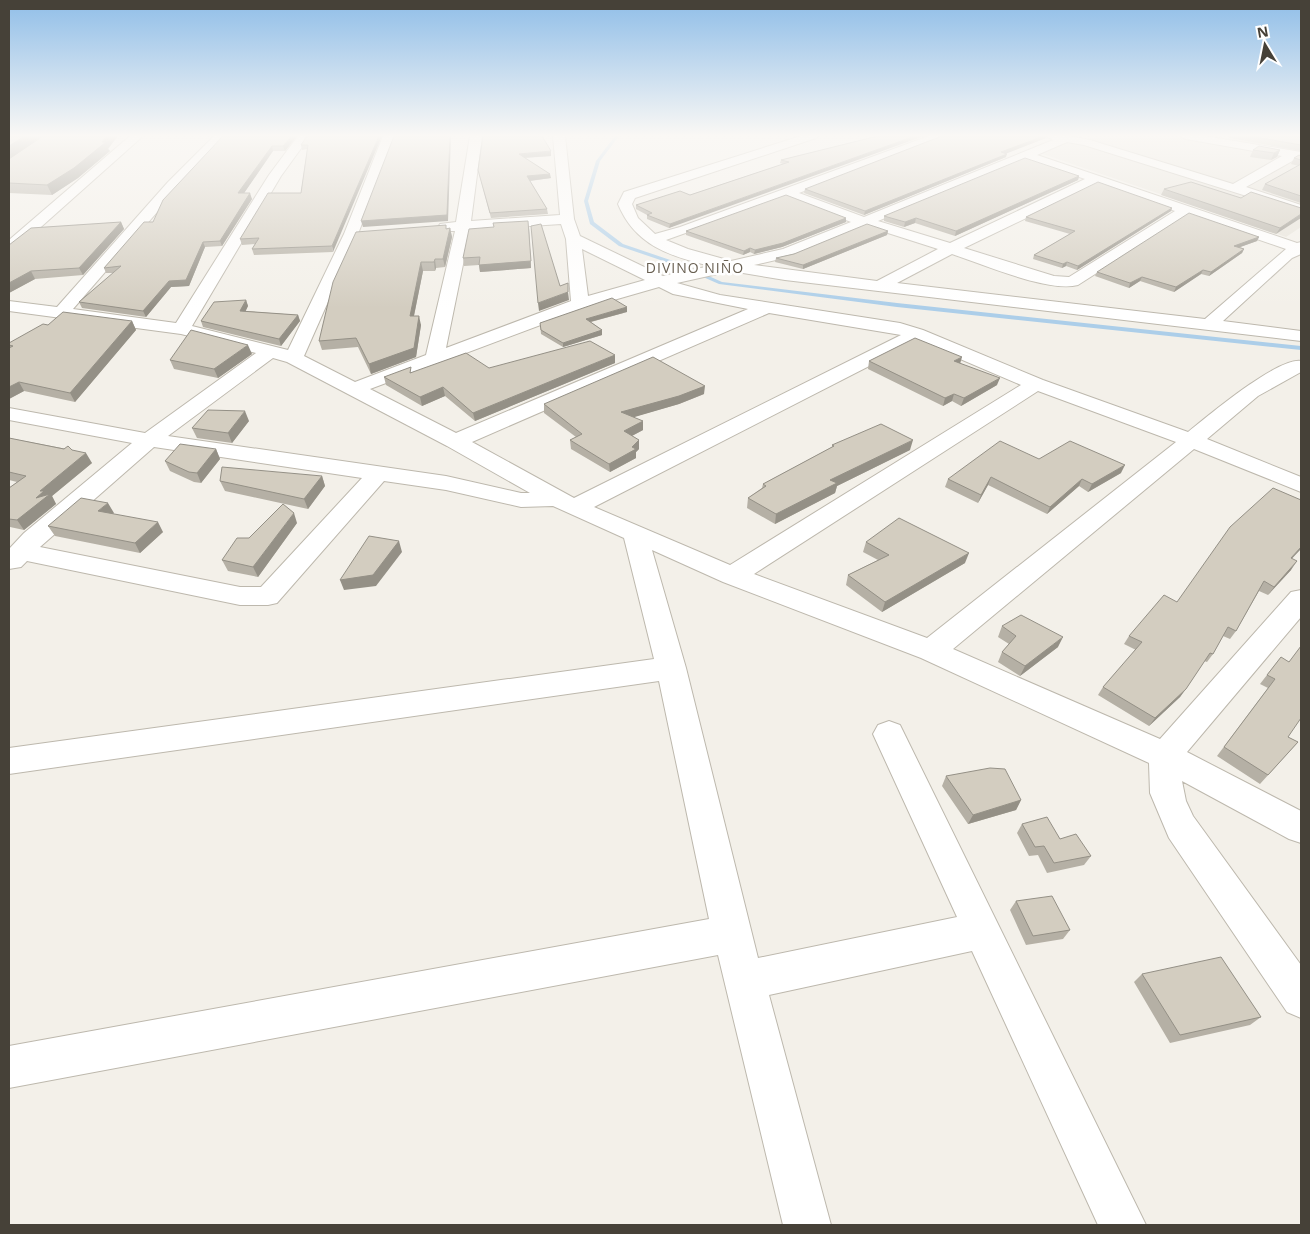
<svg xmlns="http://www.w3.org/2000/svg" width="1310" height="1234" font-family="'Open Sans',sans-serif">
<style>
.residential{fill:#e6e2d8}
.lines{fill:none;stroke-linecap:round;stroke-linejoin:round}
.stream{fill:#accee9;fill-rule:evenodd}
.minor-casing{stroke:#bdb8ad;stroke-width:2}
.minor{fill:#fff;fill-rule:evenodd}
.wall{fill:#b5b0a5}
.shaded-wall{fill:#949086}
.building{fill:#d3cdc0;stroke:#949086}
.labels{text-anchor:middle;stroke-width:5;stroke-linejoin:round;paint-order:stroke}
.far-neighbourhood-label{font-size:14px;letter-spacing:1px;fill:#685f51;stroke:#fff}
</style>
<rect width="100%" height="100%" fill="#f3f0e9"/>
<path class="residential" d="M1098 136H1301V227L1286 237 1034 151 1063 139 1084 142Z"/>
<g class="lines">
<path class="stream" d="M615 136H619L600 161 588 201 594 222 623 244 682 264 722 282 897 303 1301 346V350L897 307 719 284 678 266 619 246 590 224 584 201 596 161Z"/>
<g class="minor-casing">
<path id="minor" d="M130 136H143L14 251 9 253V240Z
M214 136H226L178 188 73 309 176 323 269 175 298 136H310L281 176 192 326 288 350 344 234 383 136H395L358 234 304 356 355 382 426 355 455 231H445L438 227 440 224 456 222 470 136H482L471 221 560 215 553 136H565L574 219 580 236 663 276 710 266C669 256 635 245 618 204L624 192 801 136H818L816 138 635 198 632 204 638 218 655 234 680 227 929 136H945L799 193 864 217 1053 140 1046 136H1070L1090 140 1233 184 1282 156 1186 139 1180 136H1205L1301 152V160L1296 159 1246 187 1301 205V213L1084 145 1067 142 1037 155 1297 243 1301 242V254L1292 258 1223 321 1301 331V341L785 280 731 271 677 283 720 295 900 323 923 330 1043 380 1188 432C1208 416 1278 357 1301 361V372L1258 396 1207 439 1301 477V492L1194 449 953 649 1160 739 1291 592 1301 590V617L1187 752 1301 811V843L1289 839 1182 781 1186 801 1193 816 1301 965V1018L1287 1012 1169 838 1150 793 1149 763 921 658 723 582 652 550 686 668 758 958 957 917 873 734 878 725 889 721 900 725 1146 1225H1098L972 951 769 995 831 1225H783L718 955 9 1088V1046L709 919 659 681 9 774V748L654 659 624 538 553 506 521 507 446 490 384 481 277 603 268 605H240L27 561 21 567 9 569V549L24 533 132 443 9 420V408L145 433 256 353 181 334 9 311V301L57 307 168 182ZM1026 159 1085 179 950 243 878 221ZM1097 184 1175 211 1069 277 1054 276 964 248ZM786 197 851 222 783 249 731 261 688 249 666 240ZM1187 215 1286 249 1205 319 897 283 952 254C982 264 1049 293 1078 285ZM561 224 566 239 571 301 446 348 470 230ZM866 226 938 249 877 281 754 265 793 256ZM582 249 645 280 588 296ZM659 287 673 294 748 309 456 433 370 389 586 308ZM769 313 901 335 574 498 472 442ZM918 341 1021 385 730 565 594 507ZM273 358 287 362 447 446 530 493H521L446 476 168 436ZM1038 391 1176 442 927 638 754 574ZM154 447 362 478 261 587H240L40 547Z"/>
</g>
<use href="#minor" class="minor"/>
</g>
<path class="wall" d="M9 136 108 149 110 151 78 178 52 195 9 193Z
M223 136H297L285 151H273L244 193 252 199 222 246 205 247 189 286 171 287 146 317 82 308 79 302 113 273H106L104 268 153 222Z
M307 136 333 252 254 255 252 249 255 244 242 245 240 239 301 193 307 149 302 150 301 145Z
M483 136 551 156 525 158 551 178 530 181 547 209 548 214 491 218 478 170Z
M878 136 669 228 647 219V215L636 209V205L690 195 783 164 780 163 781 160Z
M1230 136H1301V151L1229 138Z
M1046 138 1006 153V157L864 215 804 193 805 189Z
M1253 150H1280L1277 157 1271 160 1250 157Z
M1301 156V203L1262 190 1265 184 1299 166 1291 164 1294 158Z
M1079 176 1078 180 955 236 915 223 904 227 884 221V216Z
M1164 189 1241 198 1301 208 1276 234 1161 195Z
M1172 208 1171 211 1077 270 1066 266 1062 268 1033 259 1034 255 1070 234 1025 221 1026 217Z
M846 218V222L782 247 754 254 750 252 743 255 686 235V231Z
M121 222 124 229 83 275 35 279 9 293V245Z
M493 223 529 228 531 268 480 272 479 265 464 266 463 258 494 227Z
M446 225V229L450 228 452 237 445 267 436 268 435 271H423L414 316 421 325 416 357 371 374 358 347 322 350 319 341Z
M888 231 887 235 803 269 775 262 776 258Z
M1259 237 1257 241 1240 247 1244 249 1242 253 1209 276 1201 274 1174 292 1140 281 1129 288 1095 276 1097 272Z
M246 300 248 306 245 311 298 315 300 321 281 346 203 327 201 321Z
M627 312 591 322 602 330V335L563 347 541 334 540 323Z
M132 321 136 330 75 402 24 391 9 399V343L48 325Z
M252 354 218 378 174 369 170 360Z
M869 361 960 363 997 385 961 406 952 401 943 406 868 369Z
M615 363 475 421 445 396 422 406 386 385 384 377 412 372 489 368Z
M704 394 679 404 633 417 643 430 632 436 639 440V449L636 452V458L610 472 571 449 570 440 576 437 544 413V404Z
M249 421 232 443 197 438 192 428Z
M9 438 72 450 92 463 52 496 56 504 24 530 10 527 9 528V488L17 482 9 480Z
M832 445 910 450 837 486 835 493 775 524 747 508 748 498 762 488 763 484 832 447Z
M216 449 220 459 201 483 194 482 170 471 165 461Z
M1121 473 1088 492 1079 486 1047 514 988 485 978 503 945 487 948 479Z
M322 476 325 486 308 509 225 491 220 481Z
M114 513 113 514 163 532 140 553 55 536 48 526Z
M297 523 258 577 228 571 222 560 249 538Z
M866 542 965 563 882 612 846 585 848 575 878 560 863 552Z
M1292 559 1291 570 1268 595 1259 591 1236 631 1230 639 1223 636 1213 654 1207 662 1204 661 1180 697 1149 726 1098 695 1103 687 1136 650 1124 644 1129 636 1177 602Z
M1002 626 1058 647 1020 676 998 662 1002 652 1009 644 998 637Z
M1281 657 1288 737 1298 742 1260 784 1217 756 1268 688 1260 684Z
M946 776 1021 800 1016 810 968 824 942 786Z
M1022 824 1060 839 1091 856 1084 865 1047 873 1038 855 1029 856 1017 833Z
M1016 901 1070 930 1063 939 1026 945 1010 910Z
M1142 974 1261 1017 1250 1025 1170 1043 1134 982Z"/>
<path class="shaded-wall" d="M25 136H44L9 159V146Z
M107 136H118L108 149 110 151 78 178 52 195 47 185 102 142Z
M292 136H297L285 151 283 146Z
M379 136H382L333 252 332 246Z
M450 136H451L448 221 363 227 361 221Z
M915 136H924L669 228 670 224Z
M1044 136H1046V138L1000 156 1001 152Z
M272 146 273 151 240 199 238 193Z
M1280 150 1277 157 1271 160 1274 153Z
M551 151V156L519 158V154Z
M1007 154 1006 157 864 215 865 211Z
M550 174 551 178 528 181 527 176Z
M1079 176 1078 180 955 236 956 231Z
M250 193 252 199 222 246 220 241Z
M1172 208 1171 211 1077 270 1078 266Z
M1301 214V218L1276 234 1280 228Z
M846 218V222L782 247 754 254 755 250Z
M916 218 915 223 904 227 905 222Z
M121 222 124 229 83 275 79 268Z
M450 228 452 237 445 267 443 259Z
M529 228 531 268 480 272 479 265Z
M888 231 887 235 803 269V265Z
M1259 237 1257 241 1232 250 1234 246Z
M203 242 205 247 189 286 171 287 146 317 143 311Z
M750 248V252L743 255 744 251Z
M1244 249 1242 253 1209 276 1211 272Z
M435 259 436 268 435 271 434 262Z
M421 262 423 271 412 325 410 316Z
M1067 262 1066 266 1062 268 1063 264Z
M1203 270 1201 274 1174 292 1176 287Z
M31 271 35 279 9 293V283Z
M1142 277 1140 281 1129 288 1130 283Z
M568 292 569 300 539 311 538 303Z
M246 300 248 306 243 317 240 311Z
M627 307V312L586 323V319Z
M298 315 300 321 281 346 279 339Z
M419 316 421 325 416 357 371 374 369 364Z
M132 321 136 330 75 402 70 393Z
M602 330V335L563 347V343Z
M248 345 252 354 218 378 214 369Z
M615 355V363L475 421 473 413Z
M962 357 960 364 954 361Z
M1000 378 997 385 961 406 964 398Z
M19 382 24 391 9 399V387Z
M705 386 704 394 679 404 621 421V412Z
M443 387 445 396 422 406 420 397Z
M954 394 952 401 943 406 945 398Z
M245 411 249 421 232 443 228 433Z
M643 421V430L624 440V431Z
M639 440V449L636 452V458L610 472 609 464Z
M913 440 910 450 837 486 835 493 775 524 776 514 830 480Z
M216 449 220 459 201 483 197 473Z
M86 453 92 463 52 496 56 504 24 530 17 520 36 498 40 491Z
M1125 465 1121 473 1088 492 1092 484Z
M322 476 325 486 308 509 304 499Z
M991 477 988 485 978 503 981 495Z
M1082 479 1079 486 1047 514 1050 507Z
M108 503 114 513 104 521 98 511Z
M294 513 297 523 258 577 253 567Z
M158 522 163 532 140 553 135 543Z
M399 541 402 552 376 586 344 590 340 580Z
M1301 547V549L1284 567 1291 558Z
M969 553 965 563 882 612 885 602Z
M1297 561 1291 570 1268 595 1274 587Z
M1063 637 1058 647 1020 676 1025 666Z
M1186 689 1180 697 1149 726 1155 718Z
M1021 800 1016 810 968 824 973 815Z"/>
<path class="building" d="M9 136H25L9 146Z
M43 136H107L102 142H106L74 168 47 185 9 183V159Z
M223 136H292L283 146H272L238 193H250L220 241 203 242 186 280 169 281 143 311 79 302 121 266 104 268 144 222H153L163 200Z
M307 136H379L332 246 252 249 259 238 240 239 268 193H301L308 145H301Z
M394 136H450L447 215 361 221Z
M483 136H542L551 151 519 154 550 174 527 176 547 209 490 213 478 170Z
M878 136H915L670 224 647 215 652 213 636 205 680 191 690 195 789 162 781 160Z
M942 136H1044L1001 152 1007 154 865 211 805 189Z
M1249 136H1301V145Z
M1259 146 1280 150 1274 153 1253 150Z
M1299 155 1301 156V160L1294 158Z
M1025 158 1079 176 956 231 916 218 905 222 884 216Z
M1301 164V196L1265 184Z
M1098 182 1172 208 1078 266 1067 262 1063 264 1034 255 1075 231 1026 217Z
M1191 182 1241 198 1251 192 1301 208V214L1280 228 1164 189Z
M786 195 846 218 783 243 755 250 750 248 744 251 686 231Z
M1189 213 1259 237 1234 246 1244 249 1211 272 1203 270 1176 287 1142 277 1130 283 1097 272Z
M528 221 531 261 479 265 480 257 463 258 469 229 494 227 493 223Z
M121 222 79 268 31 271 9 283V245L31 228Z
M541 224 560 286 568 283V292L538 303 531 226Z
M867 224 888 231 803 265 776 258 794 254Z
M446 225V229L450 228 443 259H435L434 262H421L410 316H419L414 348 369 364 356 338 319 341 333 282 356 232Z
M612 298 627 307 586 319 602 330 563 343 541 330 540 323Z
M246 300 240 311 298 315 279 339 201 321 214 302Z
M63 312 132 321 70 393 19 382 9 387V348L13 346 9 345V343L43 324 48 325Z
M191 330 248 345 214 369 170 360Z
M915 338 962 357 954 361 1000 378 964 398 954 394 945 398 869 361Z
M590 341 615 355 473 413 443 387 420 397 384 377 411 367 410 373 466 353 489 368Z
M653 357 705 386 679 396 621 412 643 421 624 431 639 440 632 447 636 449 609 464 570 440 582 434 544 404Z
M208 410 245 411 228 433 192 428Z
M881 424 913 440 830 480 837 483 776 514 748 498 766 486 763 484 834 446 832 445Z
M9 438 64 449 68 446 72 450 86 453 40 491H44L36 498 50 494 17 520 9 519V488L26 476 9 472Z
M1000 441 1039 459 1070 441 1125 465 1092 484 1082 479 1050 507 991 477 981 495 948 479Z
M180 444 216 449 197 473 189 472 165 461Z
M222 467 322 476 304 499 220 481Z
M1273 488 1301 500V547L1291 558 1297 561 1274 587 1264 581 1236 631 1228 627 1213 654 1210 653 1186 689 1155 718 1103 687 1142 642 1129 636 1164 595 1177 602 1230 527Z
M81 498 108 503 98 511 158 522 135 543 48 526Z
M283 504 294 513 253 567 222 560 237 538H249Z
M899 518 969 553 885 602 848 575 889 555 866 542Z
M369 536 399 541 373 575 340 580Z
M1021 615 1063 637 1025 666 1002 652 1016 636 1002 626Z
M1301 646V718L1288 737 1298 742 1268 775 1224 747 1275 679 1267 675 1281 657 1289 662Z
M990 768 1005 769 1021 800 973 815 946 776Z
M1047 817 1060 839 1076 834 1091 856 1054 863 1044 846 1035 847 1022 824Z
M1052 896 1070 930 1033 936 1016 901Z
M1221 957 1261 1017 1180 1035 1142 974Z"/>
<linearGradient id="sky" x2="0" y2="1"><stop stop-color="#90bee8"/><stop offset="0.44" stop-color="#faf8f5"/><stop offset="1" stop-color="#faf8f5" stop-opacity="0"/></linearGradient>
<rect width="1310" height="308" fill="url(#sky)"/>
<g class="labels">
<g class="far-neighbourhood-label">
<text x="695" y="273">DIVINO NIÑO</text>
</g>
</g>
<rect width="1310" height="1234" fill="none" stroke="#464138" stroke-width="20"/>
<g transform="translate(1265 45) rotate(350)" stroke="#ffffff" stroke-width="4" paint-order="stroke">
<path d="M0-4L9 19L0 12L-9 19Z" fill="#464138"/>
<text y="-8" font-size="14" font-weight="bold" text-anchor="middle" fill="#464138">N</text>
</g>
</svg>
